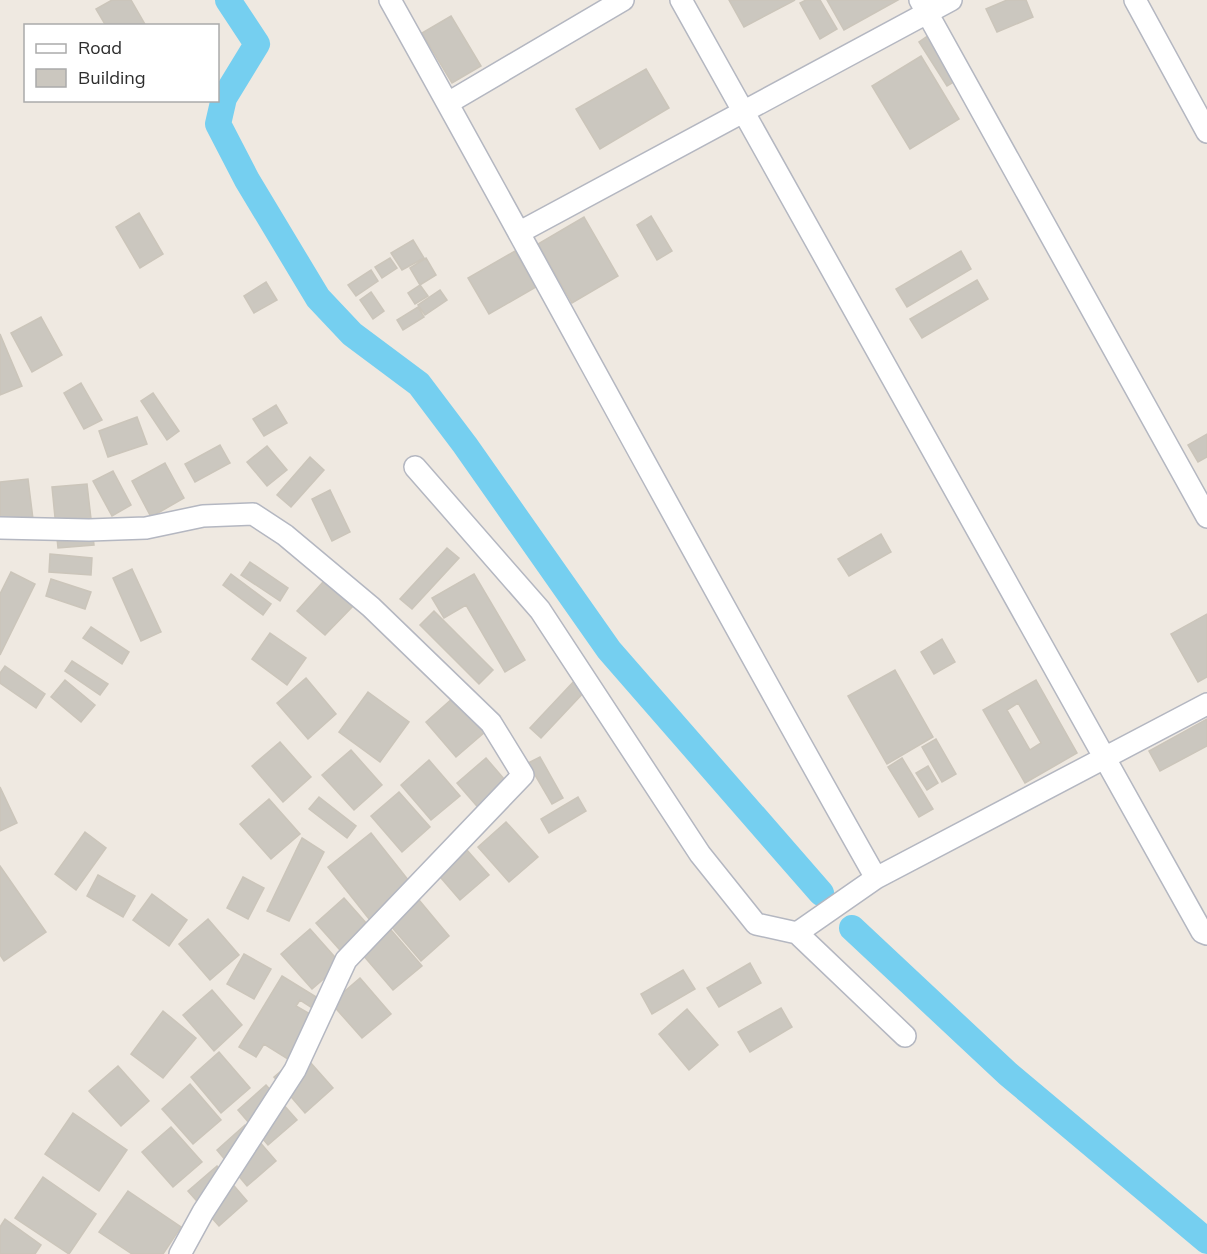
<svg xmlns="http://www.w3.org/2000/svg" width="1207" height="1254" font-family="Mulish,sans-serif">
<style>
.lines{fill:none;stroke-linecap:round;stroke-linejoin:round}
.canal{stroke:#75cff0;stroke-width:26}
.building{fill:#cbc7bf;stroke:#cbc5ba;stroke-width:1.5;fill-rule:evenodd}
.minor-casing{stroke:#b4b7c1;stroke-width:24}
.minor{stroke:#fff;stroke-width:21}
</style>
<rect width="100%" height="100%" fill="#efe9e1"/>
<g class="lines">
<path class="canal" d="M228 0 257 44 224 98 218 124 247 180 318 298 352 334 419 384 465 445 609 650 821 893
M852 928 1008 1074 1207 1241"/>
</g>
<path class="building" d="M112 0H131L146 26H106L96 9Z
M729 0H795L744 27Z
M806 0H820L837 29 820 39 800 3Z
M827 0H898L844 30Z
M1007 0H1026L1033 17 997 32 986 9Z
M451 16 481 66 452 83 422 33Z
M929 35 957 80 947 86 919 42Z
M921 56 959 119 910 149 872 86Z
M646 69 669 108 600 149 576 109Z
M139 213 163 254 140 268 116 227Z
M651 216 672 251 657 260 637 225Z
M584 217 618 276 572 303 538 244Z
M413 240 424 258 402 270 391 253Z
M515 251 536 287 489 314 468 278Z
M961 251 971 269 907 307 896 289Z
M390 258 397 268 382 278 375 267Z
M426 258 436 275 420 285 410 268Z
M371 270 378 281 356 296 348 285Z
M977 280 988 299 922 338 910 319Z
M266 282 277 300 254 313 244 296Z
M420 285 428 296 415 304 408 293Z
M440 290 447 300 425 315 418 305Z
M371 292 384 311 373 319 360 300Z
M418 307 424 317 403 330 397 320Z
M41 317 62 355 32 372 11 333Z
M0 334 22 386 0 395Z
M81 383 102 420 84 429 64 393Z
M153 393 179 431 167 440 141 401Z
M276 405 287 423 264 436 253 419Z
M137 417 147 444 108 457 99 431Z
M1207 434V457L1198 462 1188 445Z
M220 445 230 463 195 482 185 464Z
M267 446 287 470 267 486 247 462Z
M310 457 324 470 291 507 277 495Z
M165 463 184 498 151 517 132 481Z
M113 471 131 505 112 516 93 481Z
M28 479 33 519 0 522V482Z
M87 484 94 545 58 548 52 487Z
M330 490 350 532 332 541 312 499Z
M881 534 891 552 849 576 838 559Z
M447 548 459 558 412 609 400 599Z
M50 554 92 558 91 575 49 572Z
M250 562 288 588 280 601 241 575Z
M132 569 161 632 141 641 113 578Z
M11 572 35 584 0 655V594Z
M231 574 271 604 263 615 223 585Z
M474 574 525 660 505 672 466 605 444 618 432 598Z
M51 579 91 592 85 609 46 596Z
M323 582 354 605 325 635 297 611Z
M434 611 493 670 479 684 420 625Z
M1207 614V677L1198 682 1171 634Z
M91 627 129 652 122 664 83 638Z
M270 633 306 658 287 685 252 659Z
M942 639 955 662 934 674 921 652Z
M72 661 108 684 100 695 65 671Z
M5 666 45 694 36 708 0 683V673Z
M895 670 933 737 887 764 848 696Z
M306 678 336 714 308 739 277 703Z
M576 679 587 689 541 738 530 728Z
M65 680 95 705 81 722 51 697Z
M1036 680 1077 753 1025 783 983 710ZM1018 703 1041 743 1030 750 1007 710Z
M368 692 409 722 380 762 339 732Z
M454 697 485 732 456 757 426 722Z
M1207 719V746L1160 771 1149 751Z
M936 739 956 774 942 782 922 747Z
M280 742 311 777 283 802 252 766Z
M351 750 382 785 354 810 322 775Z
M540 757 563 798 552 804 528 763Z
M486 758 517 794 488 819 457 783Z
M902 758 933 809 919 817 888 767Z
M429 760 460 796 431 820 401 785Z
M928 766 938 783 927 790 916 773Z
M0 787 17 823 0 831Z
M399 792 430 827 402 852 371 816Z
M319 797 356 826 347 838 309 809Z
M578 797 586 811 549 833 541 819Z
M269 799 300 834 271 859 240 824Z
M506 822 538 857 509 882 478 847Z
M85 832 106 848 76 890 55 874Z
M371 833 416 890 373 924 328 867Z
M302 838 324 852 289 921 267 911Z
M458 840 489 875 460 900 429 864Z
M0 866 46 932 4 961 0 955Z
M98 875 135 896 123 917 87 896Z
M243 877 264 888 248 919 227 908Z
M152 894 187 920 169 946 133 920Z
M344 898 375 933 347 958 316 923Z
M419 900 449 936 421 961 390 925Z
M208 919 239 955 210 980 179 944Z
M310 929 341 964 312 989 281 954Z
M391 930 422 966 393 990 363 955Z
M244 954 271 969 254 999 227 984Z
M750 963 761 983 719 1007 707 988Z
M683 970 695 989 652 1014 641 994Z
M282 976 326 1003 320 1013 300 1000 296 1006 317 1018 291 1061 264 1044 256 1057 239 1047Z
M360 978 391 1014 362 1038 331 1003Z
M212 990 242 1025 214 1051 183 1015Z
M781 1008 792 1027 750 1052 738 1032Z
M687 1009 718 1045 689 1070 659 1034Z
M163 1011 196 1038 163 1078 131 1054Z
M219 1052 250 1088 221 1113 191 1077Z
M302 1053 333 1088 305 1113 274 1077Z
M118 1066 149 1101 121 1126 89 1091Z
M190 1084 221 1120 193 1144 162 1109Z
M266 1085 297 1120 268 1145 238 1110Z
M73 1113 127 1150 99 1191 45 1154Z
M245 1125 276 1161 247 1186 217 1150Z
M171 1127 202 1162 173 1187 142 1152Z
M217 1166 247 1201 219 1226 188 1191Z
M43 1177 96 1214 69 1254 15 1218Z
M128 1191 181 1227 163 1254H132L99 1232Z
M5 1219 41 1245 35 1254H0V1227Z"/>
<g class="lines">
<g class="minor-casing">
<path id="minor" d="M390 0C553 292 711 587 876 878
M681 0 1202 932 1207 934
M920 0 1207 517
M1135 0 1207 132
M448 103 623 0
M520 232 951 0
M415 467 540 610 700 854 756 924 797 933 905 1036
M0 528 89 530 146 528 203 516 253 514 285 535 371 607 491 723 523 775 346 960 295 1070 203 1212 180 1254
M797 933 876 878 1207 704"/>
</g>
<use href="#minor" class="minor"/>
</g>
<rect x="24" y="24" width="195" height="78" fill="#ffffff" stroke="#ababab" stroke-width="1.5"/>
<rect x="36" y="44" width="30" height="9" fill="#ffffff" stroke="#ababab" stroke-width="1.5"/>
<text x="78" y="54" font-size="18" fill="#2e2e2e">Road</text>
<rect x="36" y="69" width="30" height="18" fill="#cbc7bf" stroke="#ababab" stroke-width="1.5"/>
<text x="78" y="84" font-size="18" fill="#2e2e2e">Building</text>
</svg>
